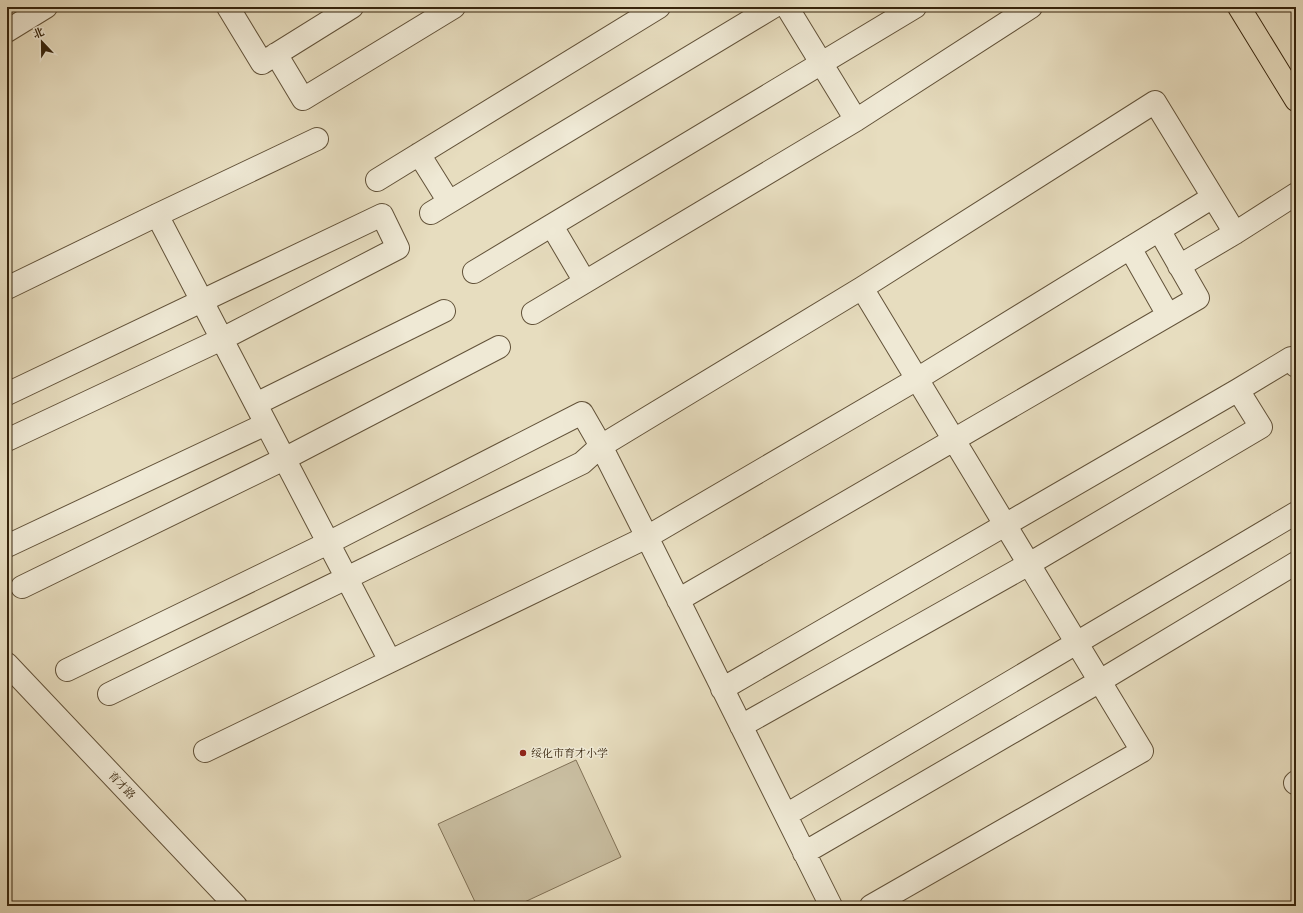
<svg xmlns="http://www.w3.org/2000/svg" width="1303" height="913" font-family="Vollkorn,'Noto Serif SC',serif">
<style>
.green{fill:#c9bea1;stroke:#807156}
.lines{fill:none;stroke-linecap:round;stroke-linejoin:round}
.minor-casing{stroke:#625239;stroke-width:24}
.tertiary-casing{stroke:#625239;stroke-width:24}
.primary-casing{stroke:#36240c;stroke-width:24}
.minor{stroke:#efe9d5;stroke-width:22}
.tertiary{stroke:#efe9d5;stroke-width:22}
.primary{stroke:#e7ddbf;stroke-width:22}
.poi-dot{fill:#8f2418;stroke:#efe9d5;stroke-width:1.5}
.labels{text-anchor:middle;stroke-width:3;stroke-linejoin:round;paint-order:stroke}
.poi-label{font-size:11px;fill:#36240c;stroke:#efe9d5;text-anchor:start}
.street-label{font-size:11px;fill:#36240c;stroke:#efe9d5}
</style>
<rect width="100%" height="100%" fill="#e7ddbf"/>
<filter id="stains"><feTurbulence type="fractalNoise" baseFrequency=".005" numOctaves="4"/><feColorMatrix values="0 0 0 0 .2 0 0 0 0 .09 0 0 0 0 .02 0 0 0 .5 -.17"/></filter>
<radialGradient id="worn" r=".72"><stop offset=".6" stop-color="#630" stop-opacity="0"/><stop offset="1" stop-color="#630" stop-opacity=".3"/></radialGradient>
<path class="green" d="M576 760 621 857 516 906H477L438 824Z"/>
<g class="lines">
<g class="minor-casing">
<path id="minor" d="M228 7 262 63 352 7
M787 7 856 120
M276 54 303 99 454 7
M419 154 449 202
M377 180 659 7
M431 213 773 7
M157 215 390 661
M552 226 585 282
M1130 248 1168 315
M1179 266 1235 233 1296 194
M474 272 915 7
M7 288 157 215 317 139
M862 288 1142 751 871 906
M533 313 856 120 1031 7
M7 394 382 215 398 248 222 339 7 440
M256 404 444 311
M7 546 266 424
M22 587 284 459 499 347
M678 600 1198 298 1159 230
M67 670 328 543 582 413 601 446 647 537 831 906
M722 689 1238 390 1291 358 1296 366
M109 694 582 463 601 446 862 288 1155 102 1235 233
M741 726 1029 564 1261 427 1238 390
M205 751 647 537 917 379 1213 197
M1295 783 1296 782
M786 815 1296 513
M804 853 1100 681 1296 563"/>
</g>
<g class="tertiary-casing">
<path id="tertiary" d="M7 31 46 7
M7 664 236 906"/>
</g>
<g class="primary-casing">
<path id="primary" d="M1239 7 1296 100"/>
</g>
<use href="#minor" class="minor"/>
<use href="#tertiary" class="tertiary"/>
<use href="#primary" class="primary"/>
</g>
<circle class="poi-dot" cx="523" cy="753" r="4"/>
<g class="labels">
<g class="poi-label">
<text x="531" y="757">绥化市育才小学</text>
</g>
<g class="street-label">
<text transform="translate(122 785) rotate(46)" y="4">育才路</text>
</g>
</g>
<rect width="1303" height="913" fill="none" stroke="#e7ddbf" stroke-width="24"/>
<rect x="8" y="8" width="1287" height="897" fill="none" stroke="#36240c" stroke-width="2"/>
<rect x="12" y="12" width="1279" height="889" fill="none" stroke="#36240c"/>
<g transform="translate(42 42) rotate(338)" stroke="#efe9d5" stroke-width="3" paint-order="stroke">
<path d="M0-3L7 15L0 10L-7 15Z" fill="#36240c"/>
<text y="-6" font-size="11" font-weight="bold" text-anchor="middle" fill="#36240c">北</text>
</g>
<rect width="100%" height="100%" filter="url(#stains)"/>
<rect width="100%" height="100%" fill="url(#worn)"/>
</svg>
